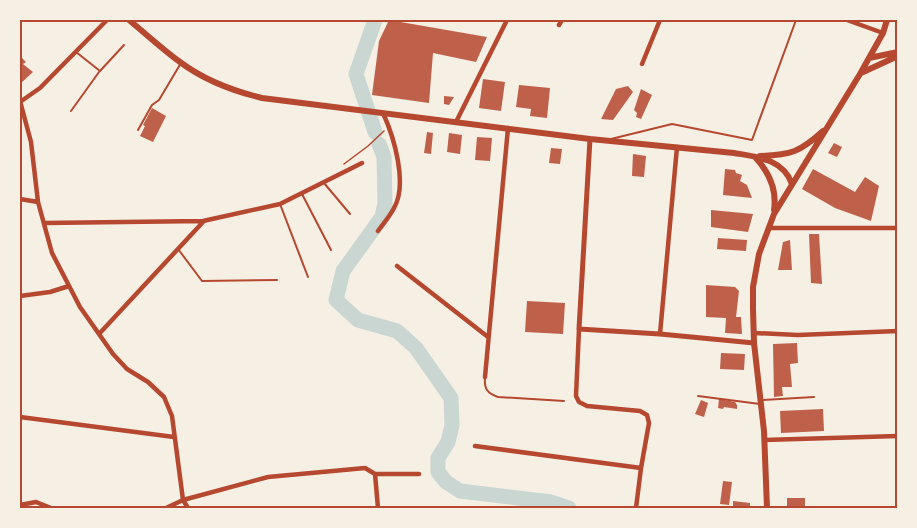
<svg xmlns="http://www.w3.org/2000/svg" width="917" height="528" font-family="'PT Sans Narrow',sans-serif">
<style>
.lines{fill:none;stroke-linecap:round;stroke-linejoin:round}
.river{stroke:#c9d6d2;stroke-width:15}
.building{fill:#bf614a}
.path{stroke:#b5482f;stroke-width:1.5}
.service{stroke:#b5482f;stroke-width:2}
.minor{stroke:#b5482f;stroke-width:4.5}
.tertiary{stroke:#b5482f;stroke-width:5}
.secondary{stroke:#b5482f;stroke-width:6}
.neatline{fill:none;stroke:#b5482f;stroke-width:2}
</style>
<rect width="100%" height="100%" fill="#f6efe4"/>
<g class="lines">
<path class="river" d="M375 20 356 74 375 132
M379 144 384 157 385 203 382 217 343 271 336 300 358 320 397 331 416 348 451 398 452 425 448 442 438 458V472L446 482 460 491 551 502 569 508"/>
</g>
<path class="building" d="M389 20 487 37 476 62 433 53 429 103 372 95 379 41Z
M20 56 26 62 23 64 33 72 20 84Z
M483 79 505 82 501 111 479 108Z
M519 85 550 88 547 118 530 116 531 109 516 107Z
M628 86 633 92 613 120 601 119 616 89Z
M641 89 652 95 641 119 636 117 637 113 634 110Z
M444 96 454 97 449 105 444 104Z
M152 108 166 116 153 142 140 136 145 126 143 125Z
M427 132 433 133 431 154 424 153Z
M449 133 462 135 460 154 447 152Z
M477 137 492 138 490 161 475 160Z
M834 143 842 147 837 157 828 153Z
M551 148 562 149 560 164 549 163Z
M633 154 646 156 644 177 632 176Z
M725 169 735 170 736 173 742 175 740 181 747 185 752 198 723 195Z
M813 169 855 192 865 177 879 186 871 221 835 208 802 189Z
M711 210 753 214 748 232 711 227Z
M809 234H819L822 284 811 283Z
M718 238 747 240 746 251 717 249Z
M790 240 792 270H778L783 242Z
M706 285 735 287 739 291 736 317H741L742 334 725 333 726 318 706 317Z
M527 301 565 303 563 334 525 332Z
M797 343 798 363 790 364 792 387H782L783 396 774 397 773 344Z
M721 353 745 354 744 370 720 369Z
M719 399 735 402 737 405V409L724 407 723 409 718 408Z
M701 400 708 403 704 417 695 414Z
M823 409 824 431 781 433 780 411Z
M723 481 732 482 729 505 720 504Z
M787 498H805V508H787Z
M733 501 750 503V508H733Z"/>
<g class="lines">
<path class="path" d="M344 164 368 146 384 131"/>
<path class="service" d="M76 52 100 71 124 45
M71 111 99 72
M138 130 152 105 159 100 181 63
M611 139 672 124 752 140 796 20
M324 183 350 214
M302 194 331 250
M280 204 308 277
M178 249 202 281 277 280
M485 377C484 389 487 393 498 397L564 401
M698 396 760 404
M763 400 814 397"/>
<path class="minor" d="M847 20 883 33
M559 25 562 20
M642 64 660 20
M20 101 31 142 38 202 52 253 80 307 113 354 127 369 148 382 164 397 172 416 183 500 188 508
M20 102 40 88 107 20
M456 122 507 20
M20 199 38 202
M44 223 203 221 280 204 362 163
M768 228H898
M378 231C383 224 390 216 394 208 408 184 394 137 383 113
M397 266 488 337
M20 296 50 292 69 286
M579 329 576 396 579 402 587 406 640 411 647 415 649 423 641 468 636 508
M754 333 798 335 898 331
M99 334 203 222
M660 334 677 147
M485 377 508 128
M20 417 174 437
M764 440 898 436
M475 446 641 468
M375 474 378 508
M20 505 36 502 51 508
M166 508 183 500 268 477 365 468 375 474H419"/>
<path class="tertiary" d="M590 139 579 329 660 334 754 343"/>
<path class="secondary" d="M129 20C146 34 162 49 180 62 204 80 233 91 262 98L590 139 734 153C758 157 783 159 792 184
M869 58 898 52
M861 73 898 56
M760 156C791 155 800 152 823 131
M755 157C769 172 777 190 774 210
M767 508 764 431 754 343 753 309V287L759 254 774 214 860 74 883 33 887 20"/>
</g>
<rect width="917" height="528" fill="none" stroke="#f6efe4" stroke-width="42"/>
<rect x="21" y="21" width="875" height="486" class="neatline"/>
</svg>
